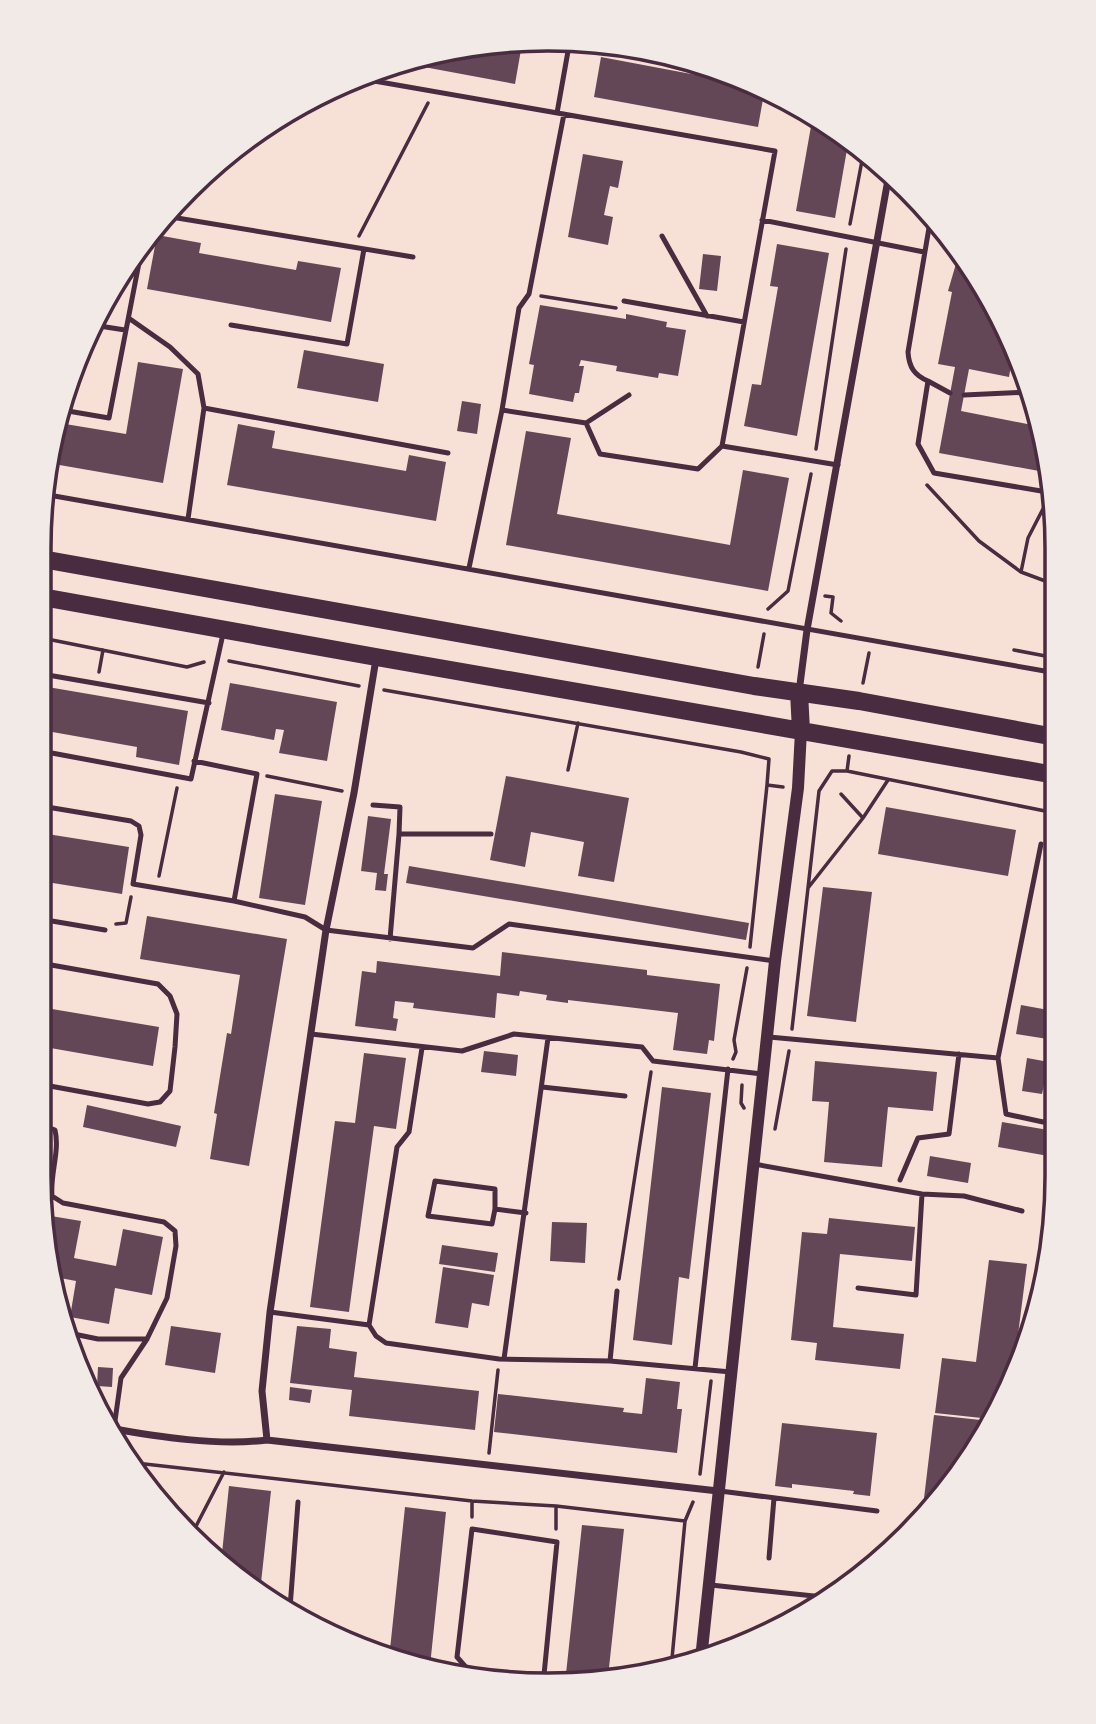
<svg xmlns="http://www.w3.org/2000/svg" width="1096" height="1724" font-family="Inter,sans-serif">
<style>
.building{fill:#644757}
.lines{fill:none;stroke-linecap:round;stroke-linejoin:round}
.path{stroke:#4a2c40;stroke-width:3.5}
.service{stroke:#4a2c40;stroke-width:5}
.minor{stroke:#4a2c40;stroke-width:7}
.tertiary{stroke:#4a2c40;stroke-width:12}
.primary{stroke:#4a2c40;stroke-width:18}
.rim{fill:none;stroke:#4a2c40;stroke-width:3.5}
</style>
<rect width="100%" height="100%" fill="#f7e1d7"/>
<path class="building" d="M510 42 522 44 515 84 397 62 482 43Z
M601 57 765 88 758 127 594 97Z
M813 115 849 138 835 218 796 211Z
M583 154 623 161 618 188 610 186 604 215 613 217 608 245 568 237Z
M157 235 201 243 199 253 296 270 298 261 341 268 331 322 147 289Z
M777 244 829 253 797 436 744 426 752 384 761 385 778 287 770 286Z
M960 250 1005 322 1014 347 1009 377 969 369 961 411 1042 427 1050 473 939 453 955 367 938 364 952 292 948 291Z
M703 254 721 256 717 291 699 289Z
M540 305 626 319V314L667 322 666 327 686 330 678 376 659 373 658 378 616 371 617 366 581 360 579 366H584L579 393H575L573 402 529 394 534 365 529 364Z
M304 350 384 364 378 402 297 388Z
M138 362 183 369 163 483 48 463 59 423 126 434Z
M462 401 481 404 477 434 457 431Z
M238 424 275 431 272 448 406 471 409 455 446 462 436 521 227 485Z
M526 431 571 438 557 514 730 545 743 470 789 478 768 591 506 545Z
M230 683 337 702 327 761 279 753 284 730 276 729 274 740 221 730Z
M42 686 188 711 179 765 136 757 137 747 41 730Z
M506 776 629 798 614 882 578 876 584 842 531 832 525 867 490 860Z
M275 794 322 801 305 905 259 898Z
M886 807 1016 830 1008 876 878 854Z
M368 816 391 819 384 874H388L386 891 375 890 377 873 361 871Z
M41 833 129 847 122 894 40 881Z
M409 866 749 923 746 940 406 883Z
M823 887 872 892 856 1022 807 1016Z
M147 916 287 939 249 1166 210 1159 217 1114 214 1113 227 1033 231 1034 240 975 140 959Z
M502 952 647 970V975L720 984 714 1041 709 1040 707 1054 673 1050 678 1013 568 1000V1003L546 1000 547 995 520 991 519 996 497 993 495 1018 413 1008 414 1003 395 1001 393 1018 398 1019 396 1031 355 1026 362 971 376 973 377 961 500 976Z
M1021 1005 1054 1011V1040L1016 1034Z
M40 1007 159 1027 153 1066 39 1046Z
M1053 1040 1054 1087 1044 1085 1042 1094 1022 1091 1027 1058 1049 1062Z
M484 1051 518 1055 516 1076 481 1072Z
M364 1053 406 1058 396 1129 374 1126 349 1312 310 1307 335 1121 355 1123Z
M815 1061 937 1072 933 1111 888 1107 882 1167 824 1162 829 1102 812 1101Z
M662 1087 711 1093 689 1279 679 1277 672 1345 633 1340Z
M87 1105 181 1126 176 1147 83 1127Z
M1002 1122 1054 1131V1157L998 1147Z
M930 1156 971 1163 968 1183 927 1176Z
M45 1215 81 1221 74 1258 116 1266 123 1229 163 1237 152 1295 115 1288 109 1324 70 1317 76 1281 55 1277Z
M829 1218 915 1227 912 1261 840 1254 833 1327 904 1334 900 1369 815 1360 817 1343 791 1340 802 1232 827 1234Z
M552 1222 587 1223 585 1263 550 1261Z
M1045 1240 1053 1242 1039 1296H1037Z
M442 1245 498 1253 495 1272 439 1264Z
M989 1260 1027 1264 1012 1382 991 1419 935 1413 942 1358 976 1362Z
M443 1267 494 1275 489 1306 472 1303 468 1328 435 1323Z
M171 1326 221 1333 215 1373 165 1365Z
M297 1326 331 1329 329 1348 357 1352 354 1377 479 1391 475 1430 349 1416 352 1390 290 1383Z
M98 1367 113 1368 112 1387 97 1386Z
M646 1378 680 1382 677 1409H682L677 1453 494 1432 498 1394 624 1408 623 1412 642 1414Z
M290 1387 312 1390 310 1403 289 1400Z
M934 1415 990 1421 952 1486 922 1515Z
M782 1423 877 1433 870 1496 853 1494 854 1491 792 1484V1488L775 1486Z
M229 1486 271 1491 260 1592 238 1580 221 1563Z
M405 1507 446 1512 430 1666 389 1659Z
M582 1525 624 1529 608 1677 565 1683Z"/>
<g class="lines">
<path class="path" d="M850 224 864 150
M359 236 428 103
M541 296 616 308
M816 449 846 249
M927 485 979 541 1021 572 1056 585
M1021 572 1028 538 1045 505
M825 596 833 597 831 613 841 621
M768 609 788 591 811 474
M42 638 187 667 204 662
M1014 650 1056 658
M229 661 359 686
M758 667 764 634
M99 672 103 650
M863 683 869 653
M384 690 741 752 769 759 767 785 783 787
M568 770 578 723
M847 771 849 756
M267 776 342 791
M841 794 863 818
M159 876 177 788
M808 888 863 818 888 780
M116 924 126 923 131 897
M750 947 767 785
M792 1029 819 791 832 771H847L1055 813
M733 1059 736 1052 734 1040 747 968
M742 1085 741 1103 744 1108
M775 1129 789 1051
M619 1279 651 1072
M489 1453 498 1370
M127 1462 472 1501 556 1506 685 1521
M700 1474 711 1381
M472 1501V1517
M556 1506V1529
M193 1532 224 1472
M671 1669 685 1521 693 1502"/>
<path class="service" d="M357 78 775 151 722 446
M557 113 570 40
M165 216 413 257
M931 216 908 352C909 367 914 375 928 381L918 444 934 473 1053 493
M762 220 924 252
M662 236 707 316
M624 301 744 322
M130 319 170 347 198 374 204 408 448 453
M93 325 125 330
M231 325 347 344 364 249
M928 381 950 393
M964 395 1031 392
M62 410 109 418 144 237
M502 410 519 308 529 294 564 114
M586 423 629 395
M43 494 1056 673
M188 519 204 408
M469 568 502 410 586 423 600 454 698 469 722 446 838 465
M42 674 209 703
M41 751 191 779 223 634
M194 761 257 774 234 901 305 917 326 930 473 948 509 924 775 961
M373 805 400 807 399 834
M41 806 131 821 139 826 141 835 133 884 234 901
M40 919 105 930
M390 939 399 834H491
M311 1034 462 1051 514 1034 642 1047 653 1061 762 1074
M769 1037 998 1058 1041 844
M998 1058 1006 1114 1043 1122 1054 1119
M39 1084 148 1104 160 1102 170 1091 175 1047 177 1014 170 996 158 984 40 963
M542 1087 625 1096
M39 1124 55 1130C60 1151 50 1174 52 1196L63 1203 164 1222 175 1231 176 1246 167 1298 147 1339 121 1378 113 1435
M754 1164 922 1194 964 1196 1022 1211
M900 1180 918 1138 949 1134 959 1054
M495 1209 492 1224 428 1216 435 1181 495 1189V1209L526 1213
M858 1288 916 1295 922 1194
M270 1312 369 1325 376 1336 386 1343 499 1359 610 1361 731 1372
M369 1325 397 1147 409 1132 422 1048
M64 1332 98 1339H147
M504 1359 548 1038
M610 1361 617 1291
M695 1368 728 1069
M720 1491 877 1511
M769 1558 774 1498
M711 1585 833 1598
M290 1608 298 1502
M471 1673 457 1657 472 1529 557 1542 543 1685"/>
<path class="minor" d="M799 692 807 630 889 174
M109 1428C159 1437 217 1446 267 1440L718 1491
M267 1440 262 1391 270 1312 326 930 354 793 376 659"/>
<path class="tertiary" d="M701 1659 775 961 798 788 801 731"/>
<path class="primary" d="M42 559 754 686 859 701 1055 737
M42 597 376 657 1055 775
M799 692 801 731"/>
</g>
<path d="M0 0H1096V1724H0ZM548 51H548A497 497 0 0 1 1045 548V1176A497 497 0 0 1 548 1673H548A497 497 0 0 1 51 1176V548A497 497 0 0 1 548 51Z" fill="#f1eae7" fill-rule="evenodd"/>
<path class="rim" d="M548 51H548A497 497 0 0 1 1045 548V1176A497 497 0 0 1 548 1673H548A497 497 0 0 1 51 1176V548A497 497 0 0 1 548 51Z"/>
</svg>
